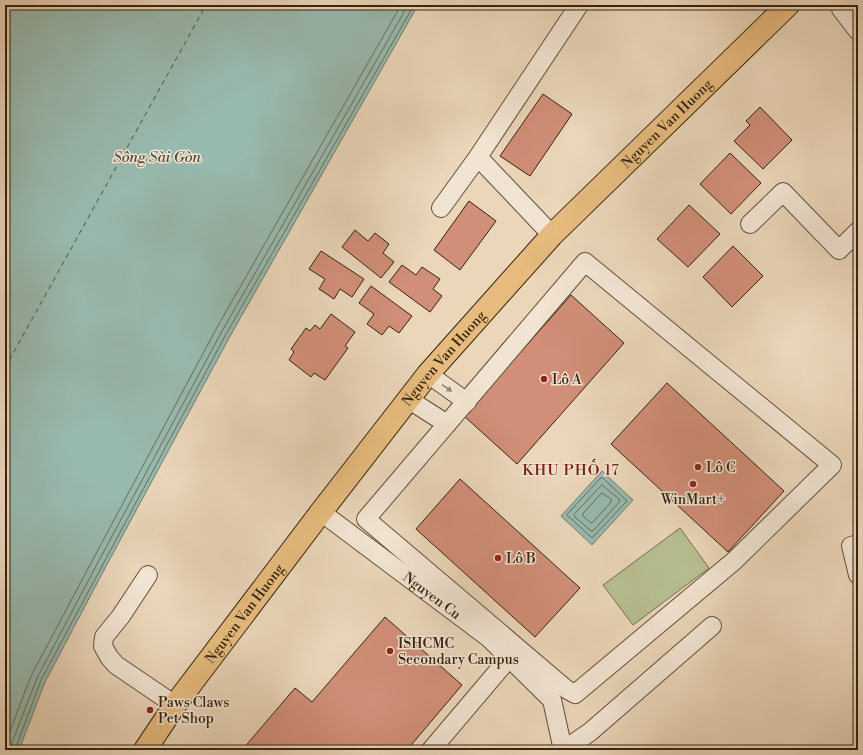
<svg xmlns="http://www.w3.org/2000/svg" width="863" height="755" font-family="'Libre Bodoni',serif">
<style>
.green{fill:#b7be90;stroke:#767050}
.water{fill:#98b9ae;stroke:#707d6e}
.lines{fill:none;stroke-linecap:round;stroke-linejoin:round}
.shore{stroke:#666e5e;stroke-width:1}
.ferry{stroke:#524f3f;stroke-width:1;stroke-dasharray:5 4;stroke-linecap:butt}
.building{fill:#d18e78;stroke:#34220f}
.minor-casing{stroke:#624f3a;stroke-width:20}
.major-casing{stroke:#34220f;stroke-width:24}
.minor{stroke:#f2e4d2;stroke-width:18}
.major{stroke:#e6bb7d;stroke-width:22}
.oneway{fill:#938370}
.poi-dot{fill:#8f2418;stroke:#f2e4d2;stroke-width:1.5}
.labels{text-anchor:middle;stroke-width:3;stroke-linejoin:round;paint-order:stroke}
.street-label{font-size:14px;fill:#34220f;stroke:#f2e4d2}
.poi-label{font-size:14px;fill:#34220f;stroke:#f2e4d2;text-anchor:start}
.water-label{font-size:15px;font-style:italic;fill:#524f3f;stroke:#f2e4d2}
.neighbourhood-label{font-size:15px;letter-spacing:1px;fill:#7a1f14;stroke:#f2e4d2}
</style>
<rect width="100%" height="100%" fill="#ebd6ba"/>
<filter id="stains"><feTurbulence type="fractalNoise" baseFrequency=".005" numOctaves="4"/><feColorMatrix values="0 0 0 0 .2 0 0 0 0 .09 0 0 0 0 .02 0 0 0 .5 -.17"/></filter>
<radialGradient id="worn" r=".72"><stop offset=".6" stop-color="#630" stop-opacity="0"/><stop offset="1" stop-color="#630" stop-opacity=".3"/></radialGradient>
<path class="green" d="M680 528 709 568 633 625 603 585Z"/>
<path class="water" d="M5 5H418L229 338 104 570 45 682 19 750H5Z
M602 471 633 500 592 545 561 516Z"/>
<g class="lines">
<path class="shore" d="M601 478H603L627 501 592 538 567 515Z
M602 485 619 499 620 501 593 531H591L575 517 574 515Z
M602 493 611 499V502L593 522 591 523 583 516V514Z
M5 744 31 676 91 563 215 331 401 5
M10 750 11 745 37 678 96 566 221 333 408 5
M15 750 41 680 101 568 225 336 414 5"/>
<path class="ferry" d="M5 368 206 5"/>
</g>
<path class="building" d="M543 94 572 114 530 176 500 156Z
M760 107 792 140 763 169 734 141 750 125 746 121Z
M730 153 761 183 731 214 700 184Z
M469 201 496 221 460 270 434 250Z
M689 205 720 234 688 267 657 239Z
M355 230 368 241 375 233 389 244 383 253 394 262 381 278 342 247Z
M733 246 763 276 732 307 703 277Z
M321 251 364 279 352 297 340 289 334 299 319 289 325 279 309 269Z
M402 265 416 275 422 267 440 279 433 289 442 296 430 312 389 282Z
M371 286 412 316 399 333 389 326 382 335 367 324 374 314 359 303Z
M571 295 624 343 517 464 464 416Z
M331 314 355 332 345 346 348 348 325 380 314 373 311 377 289 360 294 352 291 349 306 328 310 331 315 325 320 329Z
M667 383 784 491 728 552 611 444Z
M460 479 580 588 535 637 416 529Z
M385 617 462 685 407 750H242L295 688 312 702Z"/>
<g class="lines">
<g class="minor-casing">
<g id="minor">
<path d="M841 9 858 31"/>
<path d="M478 157 552 235"/>
<path d="M441 208 478 157 579 5"/>
<path d="M750 224 783 192 839 250 858 231"/>
<path d="M585 262 832 465 734 561 575 694 566 689 366 519Z"/>
<path d="M428 374 467 402"/>
<path d="M408 399 447 424"/>
<path id="s1" d="M321 512 489 638 552 700 563 750"/>
<path d="M858 544 851 546 858 575"/>
<path d="M148 575 121 616 104 637 103 646 109 657 116 665 175 705"/>
<path d="M431 750 509 658"/>
<path d="M564 750 590 732 712 626"/>
</g>
</g>
<g class="major-casing">
<g id="major">
<path id="s2" d="M145 750 175 705 321 512 428 374 552 235 788 5"/>
</g>
</g>
<use href="#minor" class="minor"/>
<use href="#major" class="major"/>
</g>
<defs><path id="oneway-solid" d="M-6-.8H1V-3.2L6.5 0L1 3.2V.8H-6Z"/></defs>
<use class="oneway" href="#oneway-solid" transform="translate(447 388) rotate(35)"/>
<g class="poi-dot">
<circle cx="544" cy="379" r="4"/>
<circle cx="698" cy="467" r="4"/>
<circle cx="693" cy="484" r="4"/>
<circle cx="498" cy="558" r="4"/>
<circle cx="390" cy="651" r="4"/>
<circle cx="150" cy="710" r="4"/>
</g>
<g class="labels">
<g class="street-label">
<text dy="5" stroke="none"><textPath href="#s2" startOffset="817">Nguyen Van Huong</textPath></text>
<text dy="5" stroke="none"><textPath href="#s2" startOffset="493">Nguyen Van Huong</textPath></text>
<text dy="5" stroke="none"><textPath href="#s1" startOffset="139">Nguyen Cu</textPath></text>
<text dy="5" stroke="none"><textPath href="#s2" startOffset="169">Nguyen Van Huong</textPath></text>
</g>
<g class="poi-label">
<text x="552" y="384">Lô A</text>
<text x="706" y="472">Lô C</text>
<text x="693" y="504" text-anchor="middle">WinMart+</text>
<text x="506" y="563">Lô B</text>
<text x="398" y="648">ISHCMC<tspan x="398" dy="16">Secondary Campus</tspan></text>
<text x="158" y="707">Paws Claws<tspan x="158" dy="16">Pet Shop</tspan></text>
</g>
<g class="water-label">
<text x="157" y="162">Sông Sài Gòn</text>
</g>
<g class="neighbourhood-label">
<text x="571" y="475">KHU PHỐ 17</text>
</g>
</g>
<rect width="863" height="755" fill="none" stroke="#ebd6ba" stroke-width="20"/>
<rect x="6" y="6" width="851" height="743" fill="none" stroke="#34220f" stroke-width="2"/>
<rect x="10" y="10" width="843" height="735" fill="none" stroke="#34220f"/>
<rect width="100%" height="100%" filter="url(#stains)"/>
<rect width="100%" height="100%" fill="url(#worn)"/>
</svg>
